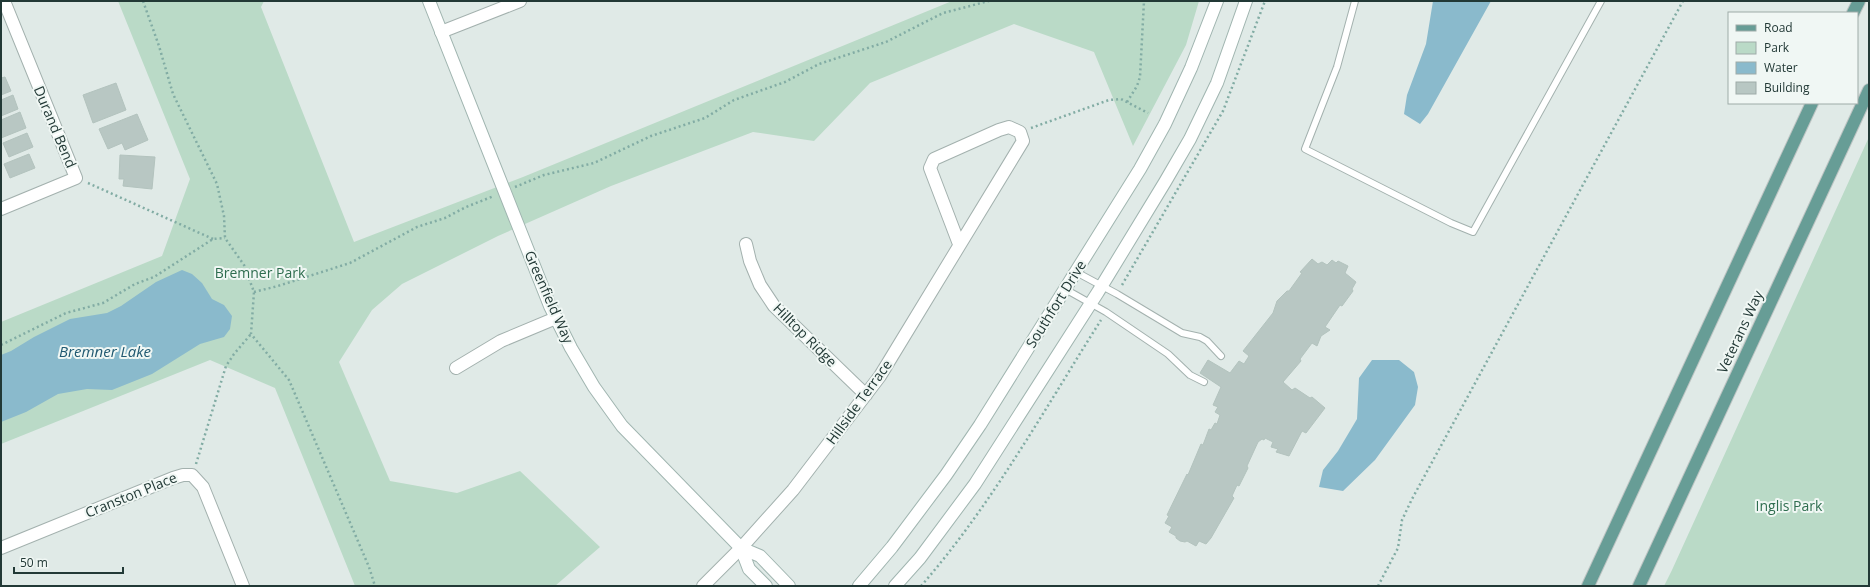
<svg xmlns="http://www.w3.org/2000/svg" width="1870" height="587" font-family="'Open Sans',sans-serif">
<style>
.green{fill:#badac7}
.water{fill:#8abacc}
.building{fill:#b8c7c3;stroke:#b3c3be}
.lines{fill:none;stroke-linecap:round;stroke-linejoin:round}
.lane-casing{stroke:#a3b1ae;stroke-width:8}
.street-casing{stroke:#a3b1ae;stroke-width:14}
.secondary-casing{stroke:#a0b5b0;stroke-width:14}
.primary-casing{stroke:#bdc4c3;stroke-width:14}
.path{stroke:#82aca4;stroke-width:2.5;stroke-dasharray:2 3;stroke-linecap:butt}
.lane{stroke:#fff;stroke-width:6}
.street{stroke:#fff;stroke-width:12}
.secondary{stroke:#fff;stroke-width:12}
.primary{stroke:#679d96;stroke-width:12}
.labels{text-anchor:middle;stroke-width:4;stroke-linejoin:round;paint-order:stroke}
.street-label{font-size:14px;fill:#223936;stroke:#f0f7f4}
.park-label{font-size:14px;fill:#2e6d4f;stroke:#f0f7f4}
.water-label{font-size:15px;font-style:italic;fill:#205971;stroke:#f0f7f4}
</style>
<rect width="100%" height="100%" fill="#e0eae7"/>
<path class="green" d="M118 1H264L261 7 354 242 523 177 952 1H1199L1186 45 1133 146 1094 52 1014 24 870 83 814 141 753 132 611 186 498 236 402 284 372 310 339 362 390 481 457 493 520 471 600 547 555 586H355L275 388 210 360 1 444V322L162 256 190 179Z
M1869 137V586H1664L1672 570Z"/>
<path class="water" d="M1433 1H1491L1428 114 1420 124 1404 114 1407 95 1426 44Z
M182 270 192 274 202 283 212 299 224 305 232 316 230 329 224 337 200 344 152 374 112 390 87 389 58 394 26 412 1 422V355L11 351 34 337 70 319 107 313 121 306 156 282Z
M1372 360H1399L1414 372 1418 387 1415 405 1375 460 1343 491 1319 487 1323 470 1338 451 1357 419 1359 378Z"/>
<path class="building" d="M5 77 11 91 1 95V78Z
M116 83 126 110 93 123 83 95Z
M13 95 18 109 1 116V100Z
M20 112 26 128 1 138V120Z
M137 114 148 140 125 150 122 143 108 149 99 129Z
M27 133 33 147 9 157 3 143Z
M29 154 35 168 10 178 4 164Z
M120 155 155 157 152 189 123 186 124 179H119Z
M1312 259 1318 264 1322 262 1327 265 1332 260 1336 263 1338 261 1348 266 1345 273 1356 282 1352 289 1353 291 1342 306 1340 305 1325 327 1330 330 1321 336 1317 346 1312 343 1300 359 1301 361 1283 382 1292 390 1295 388 1310 398 1312 397 1325 408 1306 433 1302 431 1289 456 1276 452 1278 449 1271 447 1273 442 1265 438 1264 440 1262 439 1258 442 1247 466 1248 468 1239 486 1237 485 1232 496 1234 498 1211 538 1206 544 1199 541 1196 546 1187 541 1185 542 1180 541 1176 538V536L1169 532 1172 527 1165 523 1169 516 1167 515 1187 474 1188 475 1201 444 1203 445 1209 429 1211 430 1215 423 1217 424 1220 415 1215 412 1218 407 1213 405 1221 387 1200 373 1208 360 1230 373 1239 361 1244 364 1249 356 1243 351 1273 313 1277 301 1287 291H1289L1302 273 1300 272Z"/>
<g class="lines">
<g class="lane-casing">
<path id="lane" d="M1355 1 1337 67 1305 149 1451 223 1473 232 1601 1
M1076 272 1117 294 1182 333 1200 337 1207 341 1221 356
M1065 289 1106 312 1168 354 1190 375 1204 382"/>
</g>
<g class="street-casing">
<path id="street" d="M441 32 520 1
M1 209 76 178 4 1
M746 244 750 261 760 285 774 306 866 395
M456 368 501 341 556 318
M1 548 173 478 183 475H192L203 487 243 586
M703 586 741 548 793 490 880 376 1023 141 1020 132 1009 127 999 130 934 159 930 168 959 244"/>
</g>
<g class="secondary-casing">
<path id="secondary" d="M429 1 550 306 571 348 594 387 622 426 741 548 760 556 789 586
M741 548 749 569 766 586
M859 586 892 547 946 475 980 425 1140 169 1165 124 1191 68 1217 1
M895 586 920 558 975 484 1098 292 1165 182 1190 139 1217 83 1246 1"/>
</g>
<g class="primary-casing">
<path id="primary" d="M1853 13 1859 1
M1588 586 1812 103
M1639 586 1869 90"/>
</g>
<path class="path" d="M143 1 159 46 173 94 217 184 224 216 225 238 244 265 254 292 251 334 289 380 369 567 375 586
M1127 102 1137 86 1140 77 1144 1
M1031 128 1109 100 1121 99 1148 113
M88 183 213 239
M515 187 544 175 594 163 651 136 705 118 734 100 785 82 819 64 886 42 943 13 989 1
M1122 285 1223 111 1265 1
M254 292 278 286 350 263 417 227 445 218 466 207 494 196
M1 345 66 313 103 303 135 284 154 277 213 239 225 238
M196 464 226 366 234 354 251 334
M921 586C991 506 1044 410 1101 320
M1378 586 1398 548 1402 520 1412 499 1683 1"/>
<use href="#lane" class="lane"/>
<use href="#street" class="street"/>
<use href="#secondary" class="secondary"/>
<use href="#primary" class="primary"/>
</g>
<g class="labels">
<g class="street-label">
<text transform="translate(55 127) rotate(67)" y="5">Durand Bend</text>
<text transform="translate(549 297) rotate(66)" y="5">Greenfield Way</text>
<text transform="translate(1056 304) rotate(-58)" y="5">Southfort Drive</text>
<text transform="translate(1740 332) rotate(-65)" y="5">Veterans Way</text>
<text transform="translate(805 335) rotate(45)" y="5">Hilltop Ridge</text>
<text transform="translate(859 402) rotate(-54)" y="5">Hillside Terrace</text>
<text transform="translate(131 495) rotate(-22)" y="5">Cranston Place</text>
</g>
<g class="park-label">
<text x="260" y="278">Bremner Park</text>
<text x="1789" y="511">Inglis Park</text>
</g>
<g class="water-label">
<text x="105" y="357">Bremner Lake</text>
</g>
</g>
<rect width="1870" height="587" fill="none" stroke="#223936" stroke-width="4"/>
<rect x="1728" y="12" width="130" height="92" fill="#f0f7f4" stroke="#9eaba8"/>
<rect x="1736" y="25" width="20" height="6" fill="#679d96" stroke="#9eaba8"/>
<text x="1764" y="32" font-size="12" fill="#223936">Road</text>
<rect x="1736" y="42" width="20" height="12" fill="#badac7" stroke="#9eaba8"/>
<text x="1764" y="52" font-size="12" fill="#223936">Park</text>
<rect x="1736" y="62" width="20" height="12" fill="#8abacc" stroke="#9eaba8"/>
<text x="1764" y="72" font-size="12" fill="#223936">Water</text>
<rect x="1736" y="82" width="20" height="12" fill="#b8c7c3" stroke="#9eaba8"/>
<text x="1764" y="92" font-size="12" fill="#223936">Building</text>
<path d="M14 567v6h109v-6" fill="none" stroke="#223936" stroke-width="2"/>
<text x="20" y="567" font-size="12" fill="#223936" stroke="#f0f7f4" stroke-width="3" paint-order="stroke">50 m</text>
</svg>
